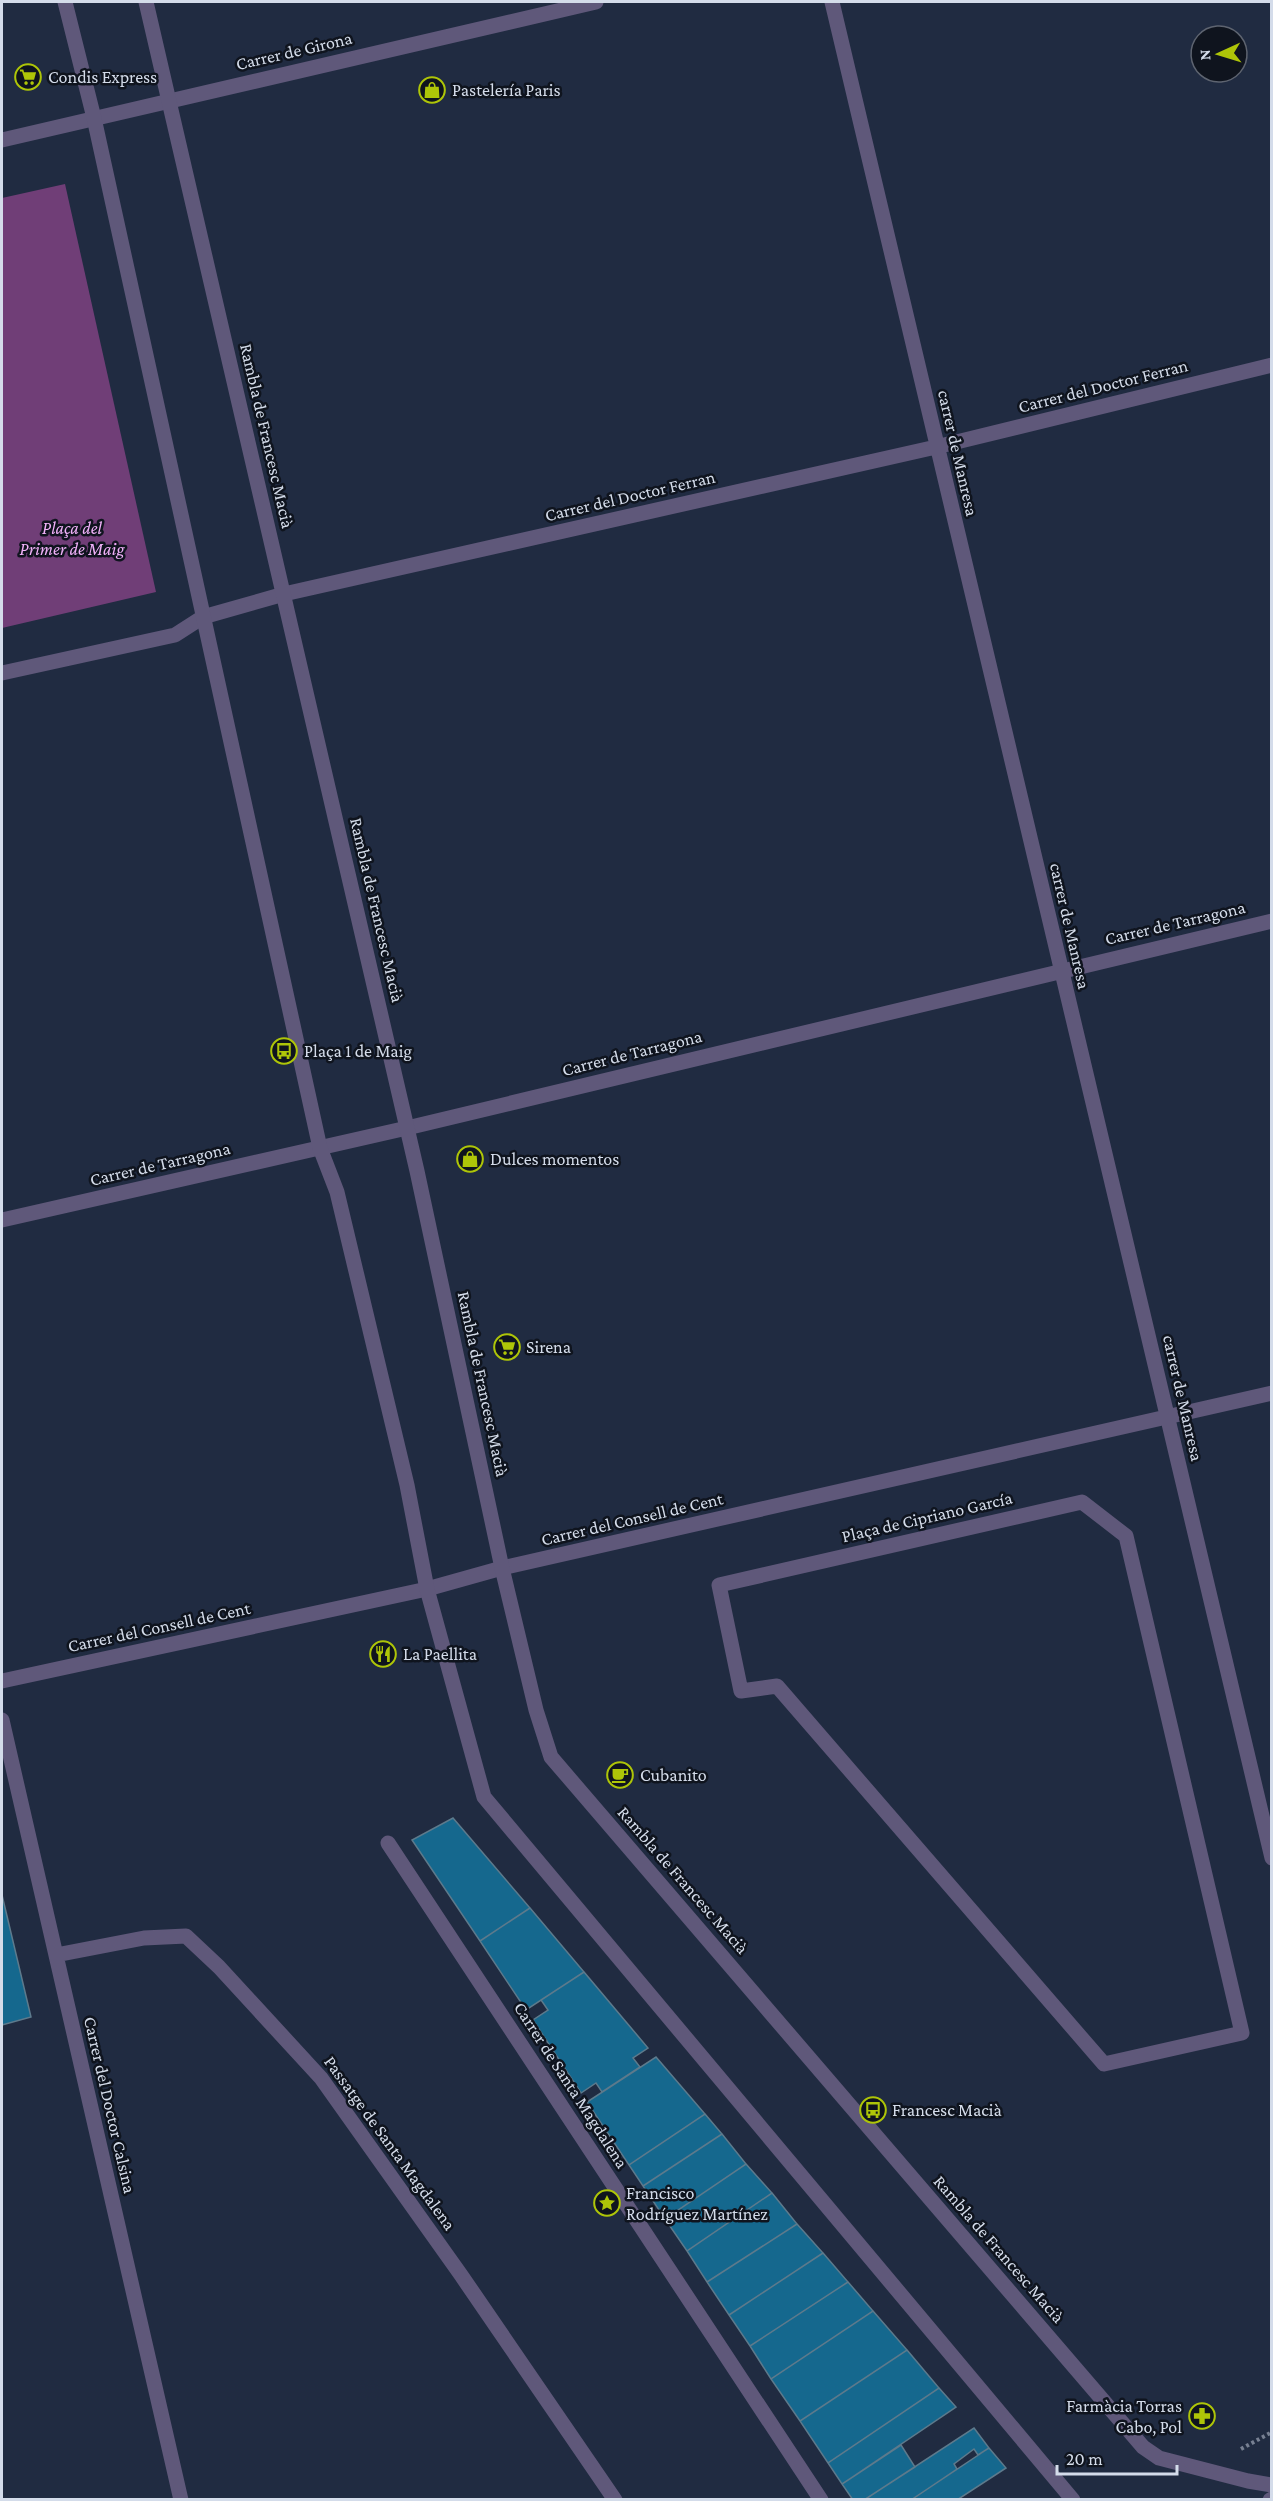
<svg xmlns="http://www.w3.org/2000/svg" width="1273" height="2501" font-family="'Crimson Pro',serif">
<style>
.green{fill:#703e77}
.building{fill:#15688e;stroke:#5d7a8c;stroke-width:1.5}
.lines{fill:none;stroke-linecap:round;stroke-linejoin:round}
.path{stroke:#778092;stroke-width:4;stroke-dasharray:3 3;stroke-linecap:butt}
.pedestrian{stroke:#5f587a;stroke-width:15}
.minor{stroke:#5f587a;stroke-width:15}
.tertiary{stroke:#5f587a;stroke-width:15}
.labels{text-anchor:middle;stroke-width:5;stroke-linejoin:round;paint-order:stroke}
.street-label{font-size:18px;fill:#d4dcea;stroke:#0f141e}
.poi-label{font-size:18px;fill:#d4dcea;stroke:#0f141e;text-anchor:start}
.park-label{font-size:18px;font-style:italic;fill:#f1b1f9;stroke:#0f141e}
</style>
<rect width="100%" height="100%" fill="#202b41"/>
<path class="green" d="M65 184 156 592 2 628V198Z"/>
<path class="building" d="M453 1818 530 1908 480 1941 412 1840Z
M2 1895 31 2017 2 2025Z
M530 1908 584 1972 526 2010 480 1941Z
M584 1972 648 2048 633 2058 640 2067 602 2092 596 2083 581 2093 533 2020 548 2010 541 2000Z
M656 2057 705 2114 629 2165 587 2102Z
M705 2114 722 2134 643 2186 629 2165Z
M722 2134 746 2164 665 2219 643 2186Z
M746 2164 772 2193 687 2251 665 2219Z
M772 2193 797 2224 707 2282 687 2251Z
M797 2224 823 2253 729 2315 707 2282Z
M823 2253 848 2282 750 2346 729 2315Z
M848 2282 873 2311 771 2379 750 2346Z
M873 2311 907 2350 800 2421 771 2379Z
M907 2350 939 2388 828 2463 800 2421Z
M939 2388 956 2407 842 2484 828 2463Z
M974 2428 989 2448 978 2455 974 2449 954 2464 957 2469 911 2500H864Z
M901 2445 915 2467 864 2500H853L842 2484Z
M989 2448 1006 2468 957 2500H911Z"/>
<g class="lines">
<path class="path" d="M1241 2449 1272 2432"/>
<path class="pedestrian" d="M1082 1502 1126 1536 1242 2033 1104 2064 777 1686 741 1691 719 1585Z"/>
<path class="minor" d="M832 2 1272 1858
M2 140 596 2
M2 673 175 635 203 617 284 594 936 447 1272 365
M2 1220 407 1128 1272 921
M2 1681 427 1589 502 1568 1272 1393
M2 1720 181 2500
M388 1843 821 2500
M56 1955 144 1938 186 1936 219 1967 321 2078 461 2275 615 2500"/>
<path class="tertiary" d="M65 2 94 118 320 1148 337 1192 407 1485 427 1589 484 1797 1073 2500
M146 2 417 1171 502 1568 536 1710 551 1757 1143 2447 1159 2458 1248 2481 1272 2485
M1270 2500 1272 2499"/>
</g>
<defs>
<g id="supermarket-ring" transform="scale(1.35)"><circle r="9.5" fill="#0f141e" stroke="#aec508" stroke-width="1.5"/><path d="M-6-5.5h2.5l.6 2H6L4.5 2H-2.5L-4.4-4H-6ZM-1.5 3.2a1.3 1.3 0 1 0 .1 0ZM3 3.2a1.3 1.3 0 1 0 .1 0Z" fill="#aec508"/></g>
<g id="shop-ring" transform="scale(1.35)"><circle r="9.5" fill="#0f141e" stroke="#aec508" stroke-width="1.5"/><path d="M-5-2.5h2.3a2.7 3.5 0 0 1 5.4 0H5L5.5 6h-11ZM-1.5-2.5h3a1.5 2.3 0 0 0-3 0Z" fill="#aec508"/></g>
<g id="bus-ring" transform="scale(1.35)"><circle r="9.5" fill="#0f141e" stroke="#aec508" stroke-width="1.5"/><path d="M-5-6H5V4H4V6H2V4H-2V6H-4V4H-5ZM-3.5-4V0h7V-4ZM-3.5 1.2v1.5H-2V1.2ZM2 1.2v1.5H3.5V1.2Z" fill="#aec508"/></g>
<g id="restaurant-ring" transform="scale(1.35)"><circle r="9.5" fill="#0f141e" stroke="#aec508" stroke-width="1.5"/><path d="M-5-6h1v4h1v-4h1v4h1v-4h1v5L-1.5 .5V6h-2V.5L-5-1ZM5-6V6H3V1.5H1.5Q1.5-4 5-6Z" fill="#aec508"/></g>
<g id="cafe-ring" transform="scale(1.35)"><circle r="9.5" fill="#0f141e" stroke="#aec508" stroke-width="1.5"/><path d="M-5.5-4.5H6V0H3Q3 3.5 0 3.5H-2.5Q-5.5 3.5-5.5 0ZM3-3.2v2h1.7v-2ZM-6 4.5H4V6H-6Z" fill="#aec508"/></g>
<g id="sight-ring" transform="scale(1.35)"><circle r="9.5" fill="#0f141e" stroke="#aec508" stroke-width="1.5"/><path d="M0-6L1.8-2.2L6-1.7L2.9 1.2L3.7 5.4L0 3.3L-3.7 5.4L-2.9 1.2L-6-1.7L-1.8-2.2Z" fill="#aec508"/></g>
<g id="pharmacy-ring" transform="scale(1.35)"><circle r="9.5" fill="#0f141e" stroke="#aec508" stroke-width="1.5"/><path d="M-2-6h4v4h4v4h-4v4h-4v-4h-4v-4h4Z" fill="#aec508"/></g>
</defs>
<g fill-rule="evenodd">
<use href="#supermarket-ring" x="28" y="77"/>
<use href="#shop-ring" x="432" y="90"/>
<use href="#bus-ring" x="284" y="1051"/>
<use href="#shop-ring" x="470" y="1159"/>
<use href="#supermarket-ring" x="507" y="1347"/>
<use href="#restaurant-ring" x="383" y="1654"/>
<use href="#cafe-ring" x="620" y="1775"/>
<use href="#bus-ring" x="873" y="2110"/>
<use href="#sight-ring" x="607" y="2203"/>
<use href="#pharmacy-ring" x="1202" y="2416"/>
</g>
<g class="labels">
<g class="street-label">
<text transform="translate(294 51) rotate(-13)" y="6">Carrer de Girona</text>
<text transform="translate(1103 386) rotate(-14)" y="6">Carrer del Doctor Ferran</text>
<text transform="translate(267 436) rotate(77)" y="6">Rambla de Francesc Macià</text>
<text transform="translate(958 453) rotate(77)" y="6">carrer de Manresa</text>
<text transform="translate(630 496) rotate(-13)" y="6">Carrer del Doctor Ferran</text>
<text transform="translate(377 910) rotate(77)" y="6">Rambla de Francesc Macià</text>
<text transform="translate(1175 923) rotate(-13)" y="6">Carrer de Tarragona</text>
<text transform="translate(1070 926) rotate(77)" y="6">carrer de Manresa</text>
<text transform="translate(632 1053) rotate(-14)" y="6">Carrer de Tarragona</text>
<text transform="translate(160 1164) rotate(-13)" y="6">Carrer de Tarragona</text>
<text transform="translate(483 1384) rotate(78)" y="6">Rambla de Francesc Macià</text>
<text transform="translate(1183 1398) rotate(77)" y="6">carrer de Manresa</text>
<text transform="translate(927 1517) rotate(-13)" y="6">Plaça de Cipriano García</text>
<text transform="translate(632 1519) rotate(-13)" y="6">Carrer del Consell de Cent</text>
<text transform="translate(159 1627) rotate(-12)" y="6">Carrer del Consell de Cent</text>
<text transform="translate(683 1880) rotate(49)" y="6">Rambla de Francesc Macià</text>
<text transform="translate(571 2085) rotate(57)" y="6">Carrer de Santa Magdalena</text>
<text transform="translate(110 2105) rotate(77)" y="6">Carrer del Doctor Calsina</text>
<text transform="translate(390 2143) rotate(54)" y="6">Passatge de Santa Magdalena</text>
<text transform="translate(999 2249) rotate(49)" y="6">Rambla de Francesc Macià</text>
</g>
<g class="poi-label">
<text x="48" y="83">Condis Express</text>
<text x="452" y="96">Pastelería Paris</text>
<text x="304" y="1057">Plaça 1 de Maig</text>
<text x="490" y="1165">Dulces momentos</text>
<text x="526" y="1353">Sirena</text>
<text x="403" y="1660">La Paellita</text>
<text x="640" y="1781">Cubanito</text>
<text x="892" y="2116">Francesc Macià</text>
<text x="626" y="2199">Francisco<tspan x="626" dy="21">Rodríguez Martínez</tspan></text>
<text x="1182" y="2412" text-anchor="end">Farmàcia Torras<tspan x="1182" dy="21">Cabo, Pol</tspan></text>
</g>
<g class="park-label">
<text x="72" y="534">Plaça del<tspan x="72" dy="21">Primer de Maig</tspan></text>
</g>
</g>
<rect width="1273" height="2501" fill="none" stroke="#d4dcea" stroke-width="6"/>
<g transform="translate(1219 54) rotate(266)"><circle r="28" fill="#0f141e" stroke="#5e6470" stroke-width="1.5"/>
<path d="M0-4.5L10 22L0 15L-10 22Z" fill="#aec508"/>
<text y="-9" font-size="16" font-weight="bold" text-anchor="middle" fill="#d4dcea">N</text>
</g>
<path d="M1057 2465v9h120v-9" fill="none" stroke="#d4dcea" stroke-width="3"/>
<text x="1066" y="2465" font-size="18" fill="#d4dcea" stroke="#0f141e" stroke-width="4.5" paint-order="stroke">20 m</text>
</svg>
